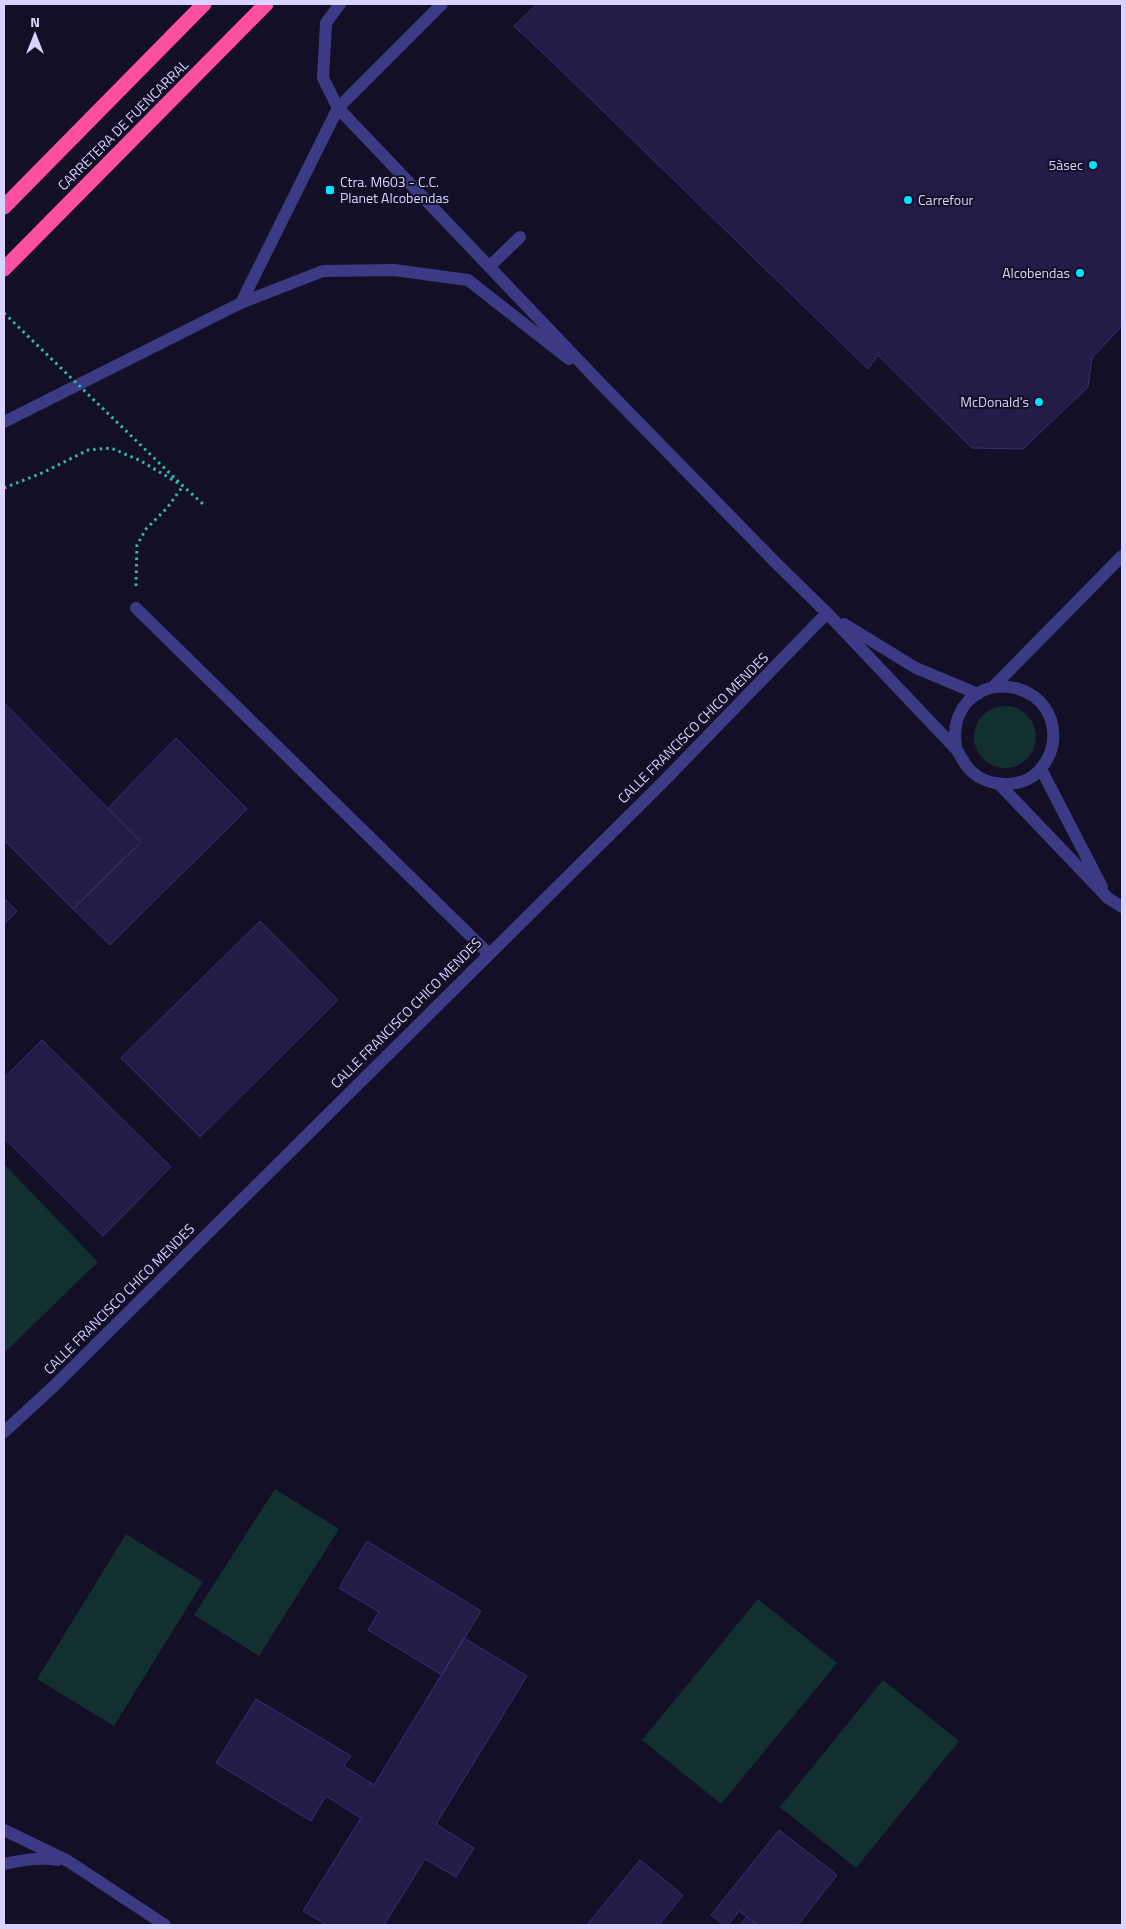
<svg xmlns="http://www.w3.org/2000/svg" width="1126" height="1929" font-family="'Titillium Web',sans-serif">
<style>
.green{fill:#12302f}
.building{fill:#241b47;stroke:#3b2d73}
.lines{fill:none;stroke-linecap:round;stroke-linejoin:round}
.path{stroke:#2fb8b0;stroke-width:3;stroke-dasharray:2.5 4;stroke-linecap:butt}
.lane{stroke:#3d3a85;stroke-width:12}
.street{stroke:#3d3a85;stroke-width:12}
.highway{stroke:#ff4fa3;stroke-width:15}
.path-bridge{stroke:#2fb8b0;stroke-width:3;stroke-dasharray:2.5 4;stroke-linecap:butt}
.poi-dot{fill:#00e5ff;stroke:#130f26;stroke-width:2}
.labels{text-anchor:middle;stroke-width:4;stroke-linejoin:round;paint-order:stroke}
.street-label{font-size:14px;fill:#d9d4ff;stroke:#130f26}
.poi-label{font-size:14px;fill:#d9d4ff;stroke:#130f26;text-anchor:end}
</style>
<rect width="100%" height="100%" fill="#130f26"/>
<path class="green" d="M974 737a31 31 0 1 1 62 0a31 31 0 1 1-62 0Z
M4 1164 98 1262 6 1351 4 1348Z
M275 1489 339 1529 259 1656 194 1615Z
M126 1534 203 1582 114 1726 37 1679Z
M758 1599 837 1663 721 1804 642 1740Z
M883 1680 959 1741 856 1868 780 1807Z"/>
<path class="building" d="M537 4H1122V326L1092 358 1088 387 1023 449 972 448 878 355 868 369 564 73 514 26Z
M4 703 141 842 73 909 4 840Z
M176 738 247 809 110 945 73 909 141 842 108 808Z
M4 898 17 911 4 924Z
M260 921 338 1000 200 1137 121 1058Z
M42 1040 171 1167 103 1236 4 1138V1078Z
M367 1541 481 1611 442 1675 368 1630 379 1612 339 1588Z
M464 1638 527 1676 436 1824 474 1848 456 1877 425 1859 384 1925H327L303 1911 361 1818 326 1796 311 1821 216 1763 256 1699 351 1756 344 1766 374 1785Z
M779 1830 837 1875 798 1925H758L739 1911 728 1925H724L711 1915Z
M640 1860 683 1895 659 1925H587Z
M747 1917 758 1925H740Z"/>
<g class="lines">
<path class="path" d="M4 488 42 473 88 450 111 448 141 461 183 486 203 504
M136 586 137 545 146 529 167 508 183 486"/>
<path class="lane" d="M338 108 442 4
M490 266 520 237
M993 687 1122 556"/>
<path class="street" d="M340 4 326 23 323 78 338 108 602 385 775 562 827 613 956 749C961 756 965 766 971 771 990 789 1026 789 1042 767 1053 753 1056 737 1051 720 1038 680 977 673 959 715 954 726 955 737 956 749
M241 303 338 108
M4 422 241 303 323 271 394 270 468 280 569 359
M136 608 488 953
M844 624 916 668 978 694
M1041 769 1102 887
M1000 785 1108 898 1122 907
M4 1432 53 1387 663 782 827 613
M4 1830 68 1861 165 1925
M4 1864C22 1860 39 1857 58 1860"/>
<path class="highway" d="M4 207 204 4
M4 269 266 4"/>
<path class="path-bridge" d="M4 313 183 486"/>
</g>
<g class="poi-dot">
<circle cx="1093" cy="165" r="5"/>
<rect x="325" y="185" width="10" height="10" rx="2.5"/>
<circle cx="908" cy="200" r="5"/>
<circle cx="1080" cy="273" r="5"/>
<circle cx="1039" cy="402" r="5"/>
</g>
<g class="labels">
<g class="street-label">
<text transform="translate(123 125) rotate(-45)" y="5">CARRETERA DE FUENCARRAL</text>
<text transform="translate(693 728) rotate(-45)" y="5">CALLE FRANCISCO CHICO MENDES</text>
<text transform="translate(406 1013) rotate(-45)" y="5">CALLE FRANCISCO CHICO MENDES</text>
<text transform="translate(119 1299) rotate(-45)" y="5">CALLE FRANCISCO CHICO MENDES</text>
</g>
<g class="poi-label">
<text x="1083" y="170">5àsec</text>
<text x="340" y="187" text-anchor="start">Ctra. M603 - C.C.<tspan x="340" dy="16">Planet Alcobendas</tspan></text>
<text x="918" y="205" text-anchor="start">Carrefour</text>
<text x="1070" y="278">Alcobendas</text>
<text x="1029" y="407">McDonald's</text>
</g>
</g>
<rect width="1126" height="1929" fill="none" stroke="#d9d4ff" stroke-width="10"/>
<g transform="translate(35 35)" stroke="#130f26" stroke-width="4" paint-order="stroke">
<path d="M0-4L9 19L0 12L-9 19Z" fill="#d9d4ff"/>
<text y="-8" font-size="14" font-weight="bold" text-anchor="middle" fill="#d9d4ff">N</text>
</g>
</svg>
